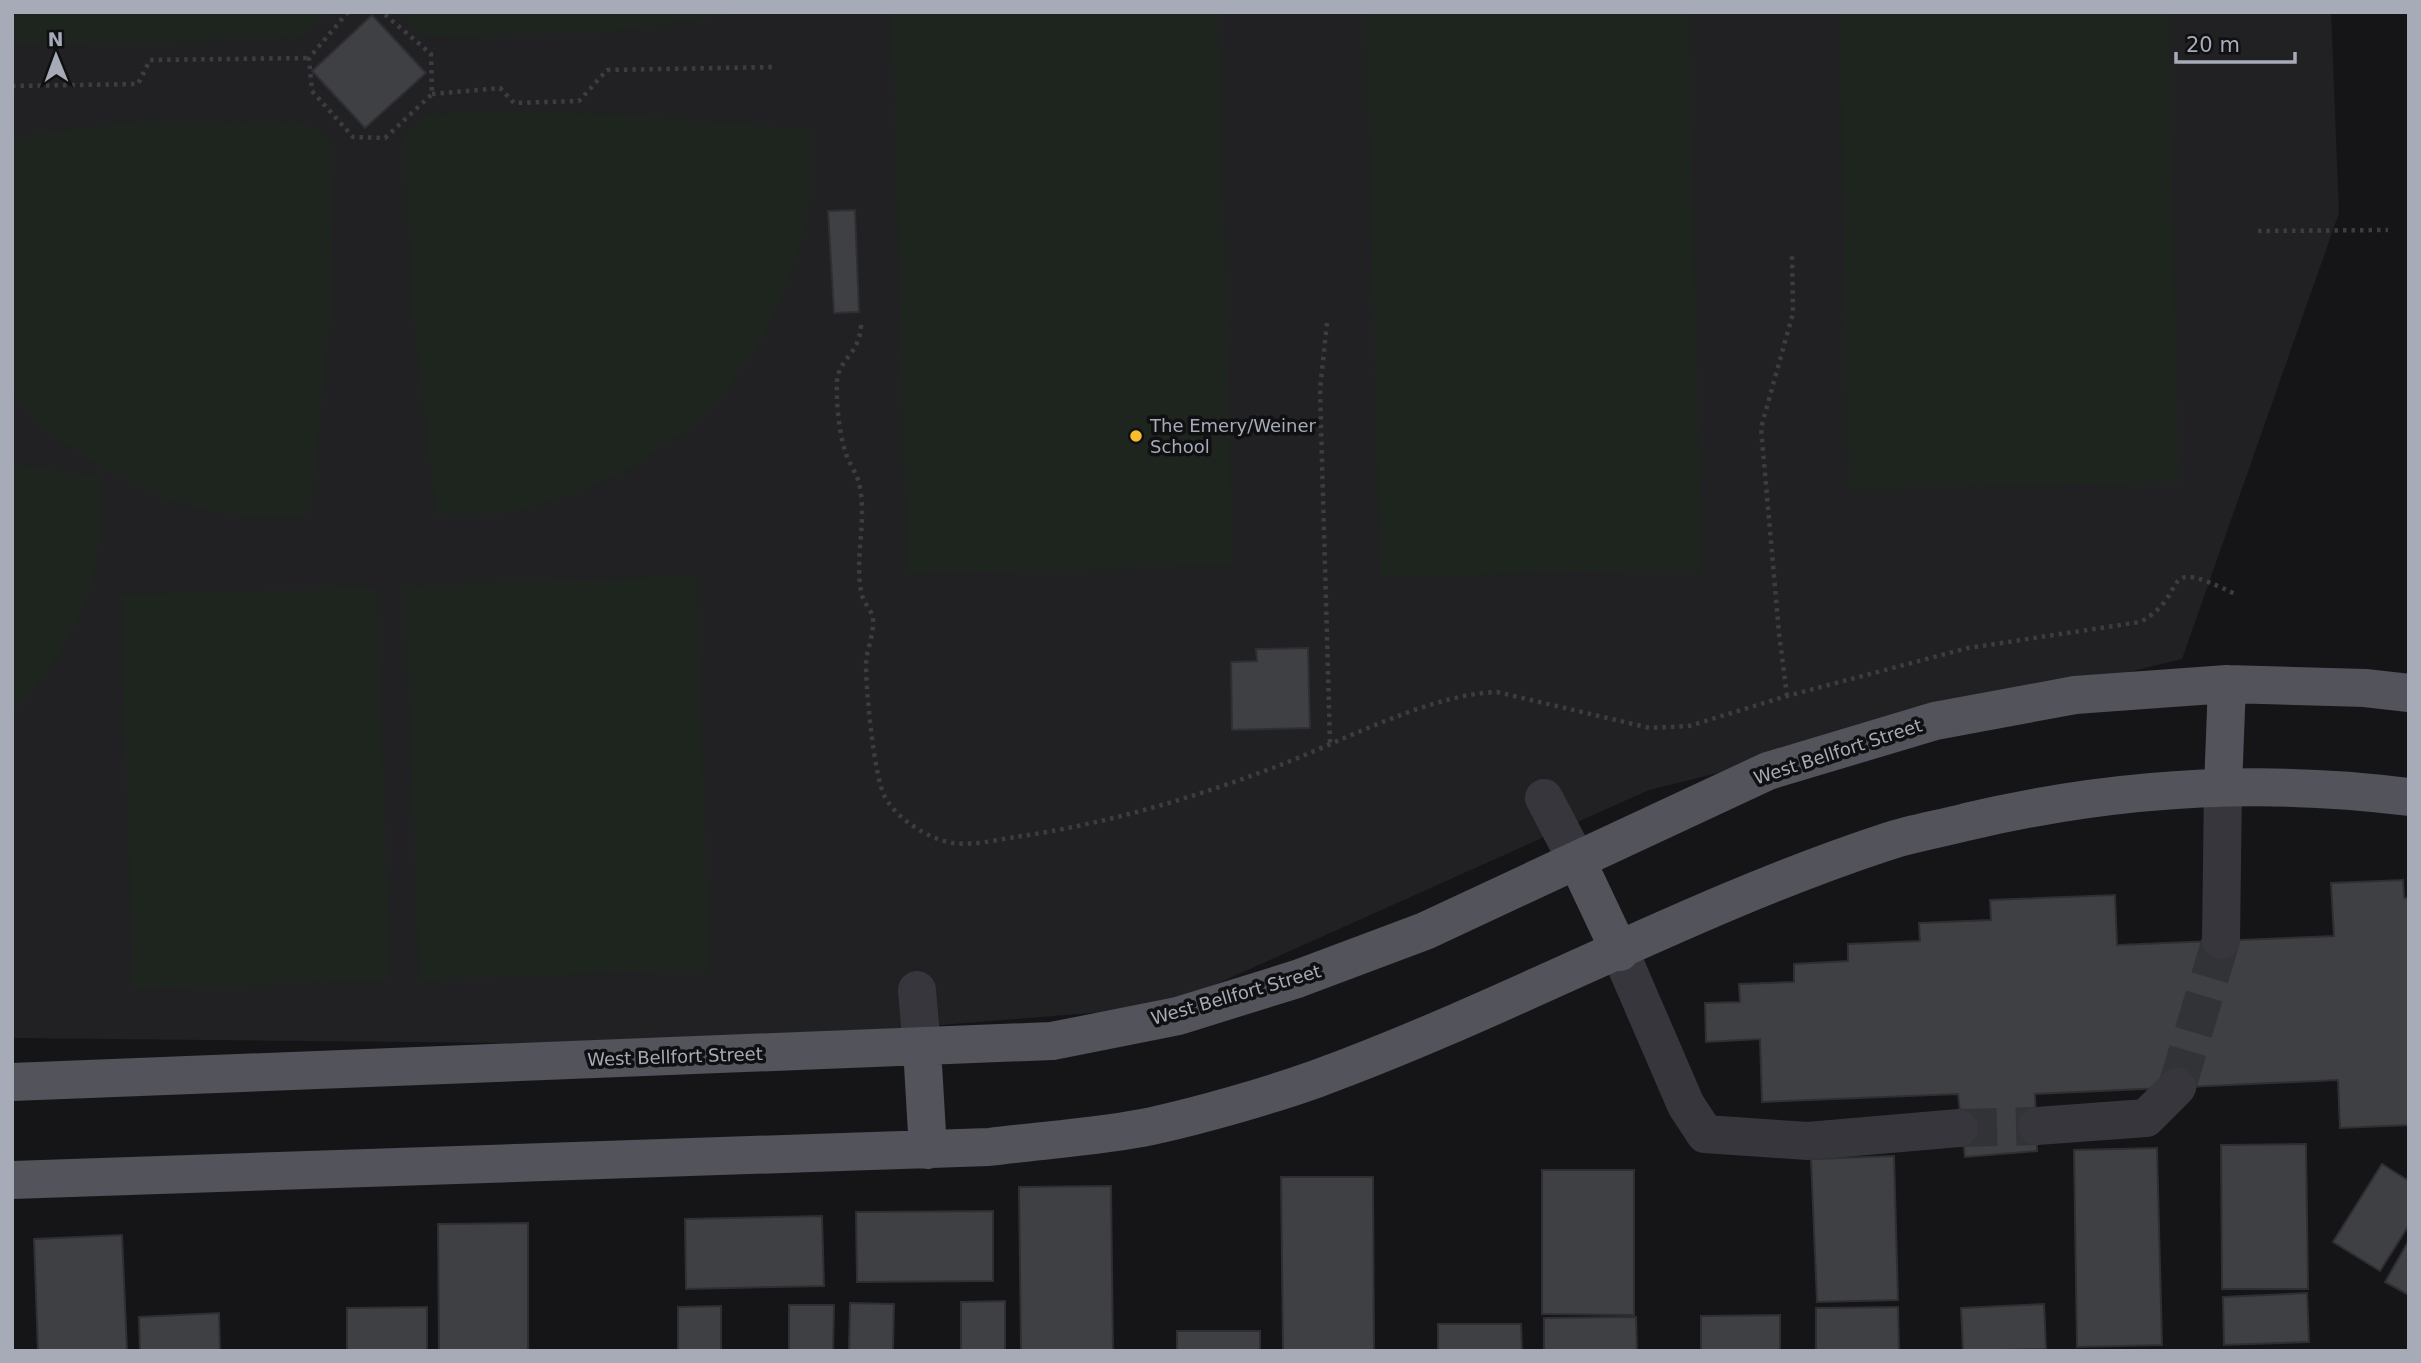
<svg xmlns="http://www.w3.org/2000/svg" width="2421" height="1363" font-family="'DejaVu Sans',sans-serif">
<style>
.built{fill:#212124}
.green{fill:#1d251e}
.building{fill:#3f4044;stroke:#2f2f33;stroke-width:2}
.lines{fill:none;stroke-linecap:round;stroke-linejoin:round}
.minor-tunnel{stroke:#323337;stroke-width:38;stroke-dasharray:38 19;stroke-linecap:butt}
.path{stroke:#3c3d43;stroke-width:4.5;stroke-dasharray:3.5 5;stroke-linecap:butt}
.minor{stroke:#36363c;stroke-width:38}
.major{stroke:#52535b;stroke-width:38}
.poi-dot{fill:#f7bd2d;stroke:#101012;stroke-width:2.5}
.labels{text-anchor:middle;stroke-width:7;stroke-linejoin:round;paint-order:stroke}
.poi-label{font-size:18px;fill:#a6abb7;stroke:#101012;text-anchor:start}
.street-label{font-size:18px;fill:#a6abb7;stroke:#101012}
</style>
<rect width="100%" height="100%" fill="#151517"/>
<path class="built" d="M12 12H2331L2339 213 2182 659 1649 790 1165 1007 694 1045 12 1038Z"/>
<path class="green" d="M12 12H324L325 17 299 38 12 45Z
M400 12H751L600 33 422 36Z
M892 12H1218L1233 565 907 574Z
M1366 12H1688L1702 569 1380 577Z
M1839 12H2168L2179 482 1849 489Z
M523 112 609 114 809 129 811 182 807 222 782 296 759 346 726 390 684 432 626 471 577 493 505 514 436 515 411 298 405 134 428 114Z
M144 120 305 122 330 140 333 294 310 516 260 518 203 510 159 496 101 467 41 426 12 391V138Z
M12 464 101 477C101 516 101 557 88 594 72 639 41 681 12 718Z
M696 576 710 969 419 980 405 586Z
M376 588 391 980 133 989 121 595Z"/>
<path class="building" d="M372 15 426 73 365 128 312 71Z
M855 210 859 312 834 313 828 211Z
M1308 648 1310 728 1232 730 1231 662 1257 661 1256 649Z
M2403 880 2404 898H2409V1125L2340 1128 2338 1080 2035 1094 2037 1151 1965 1157 1958 1094 1762 1102 1760 1039 1706 1042 1705 1003 1740 1002 1739 984 1794 982V964L1848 961V944L1920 941 1919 923 1991 920 1990 900 2115 895 2117 945 2334 936 2331 883Z
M2306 1144 2308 1289H2222L2221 1145Z
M2157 1148 2162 1345 2077 1347 2074 1150Z
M1894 1156 1898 1300 1817 1302 1811 1159Z
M2382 1164 2409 1181V1225L2380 1271 2333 1242Z
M1542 1170H1634V1315L1542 1314Z
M1281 1177H1373L1374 1351H1283Z
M1111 1186 1113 1351H1021L1019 1187Z
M993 1211V1281L857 1282 856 1212Z
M822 1216 824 1286 686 1289 685 1219Z
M528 1223V1351H439L438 1224Z
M122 1235 127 1351H38L34 1239Z
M2409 1240V1295L2385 1282Z
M2307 1293 2309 1342 2224 1345 2223 1297Z
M1005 1301V1351H961V1302Z
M850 1303 894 1304 893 1351H849Z
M2044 1304 2046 1349 1963 1351 1961 1308Z
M789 1305H834L833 1351H789Z
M721 1306V1351H678V1307Z
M427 1307V1351H347V1308Z
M1898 1307 1899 1351H1816V1308Z
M219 1313 220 1351H140L139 1317Z
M1780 1315V1351H1701V1316Z
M1636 1317 1637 1351H1544V1318Z
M1438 1324H1521L1522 1351H1438Z
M1177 1331H1260V1351H1177Z"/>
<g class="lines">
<path class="minor-tunnel" d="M2177 1087 2221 940
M1959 1128 2037 1126"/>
<path class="path" d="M348 12 309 58 312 91 353 137 385 138 432 94 431 54 382 12
M12 86 138 84 150 60 309 58
M432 94 500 88 514 103 579 101 607 70 774 67
M2258 231 2388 230
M1327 323 1320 390 1330 743
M861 325C860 354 839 358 837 381 836 404 839 432 846 454 849 463 855 471 858 480 869 516 853 559 862 595 864 604 873 611 873 620 874 636 866 650 866 665 866 691 874 774 884 795 895 818 928 839 953 843 975 846 1000 839 1022 836 1109 823 1193 798 1275 767 1339 743 1429 694 1497 692L1650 728 1689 726 1787 696 1968 648 2140 622C2194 593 2153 554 2235 594
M1787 696 1779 633 1761 428 1793 313 1792 254"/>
<path class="minor" d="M1544 798 1577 861
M2221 940 2223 787
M1620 952 1686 1105 1705 1134 1808 1141 1959 1128
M917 990 922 1048
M2037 1126 2146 1118 2177 1087"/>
<path class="major" d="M2223 787 2227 684
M1577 861 1620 952
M922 1048 928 1150
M12 1082 1052 1041 1178 1016 1297 979 1425 931 1768 771 1935 721 2075 695 2227 684 2365 688 2409 693
M12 1180 989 1147C1043 1140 1099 1137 1152 1126 1202 1115 1268 1096 1316 1079 1510 1008 1691 906 1886 842 1912 833 1940 829 1966 822 2110 788 2261 778 2409 797"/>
</g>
<circle class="poi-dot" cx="1136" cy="436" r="7"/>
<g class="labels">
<g class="poi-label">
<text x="1150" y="432">The Emery/Weiner<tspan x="1150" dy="21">School</tspan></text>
</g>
<g class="street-label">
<text transform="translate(1838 752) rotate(-18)" y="6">West Bellfort Street</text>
<text transform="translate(1236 995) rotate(-16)" y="6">West Bellfort Street</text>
<text transform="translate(675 1057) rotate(-2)" y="6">West Bellfort Street</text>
</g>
</g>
<rect width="2421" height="1363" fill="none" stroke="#a6abb7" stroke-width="28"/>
<g transform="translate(56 56) rotate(359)" stroke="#101012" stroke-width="5" paint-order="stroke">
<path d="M0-5L12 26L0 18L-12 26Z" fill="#a6abb7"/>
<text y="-10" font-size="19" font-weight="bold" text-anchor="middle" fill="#a6abb7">N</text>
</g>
<path d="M2176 52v10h119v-10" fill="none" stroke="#a6abb7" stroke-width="3.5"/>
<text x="2186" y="52" font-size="21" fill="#a6abb7" stroke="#101012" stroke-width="5" paint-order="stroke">20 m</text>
</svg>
